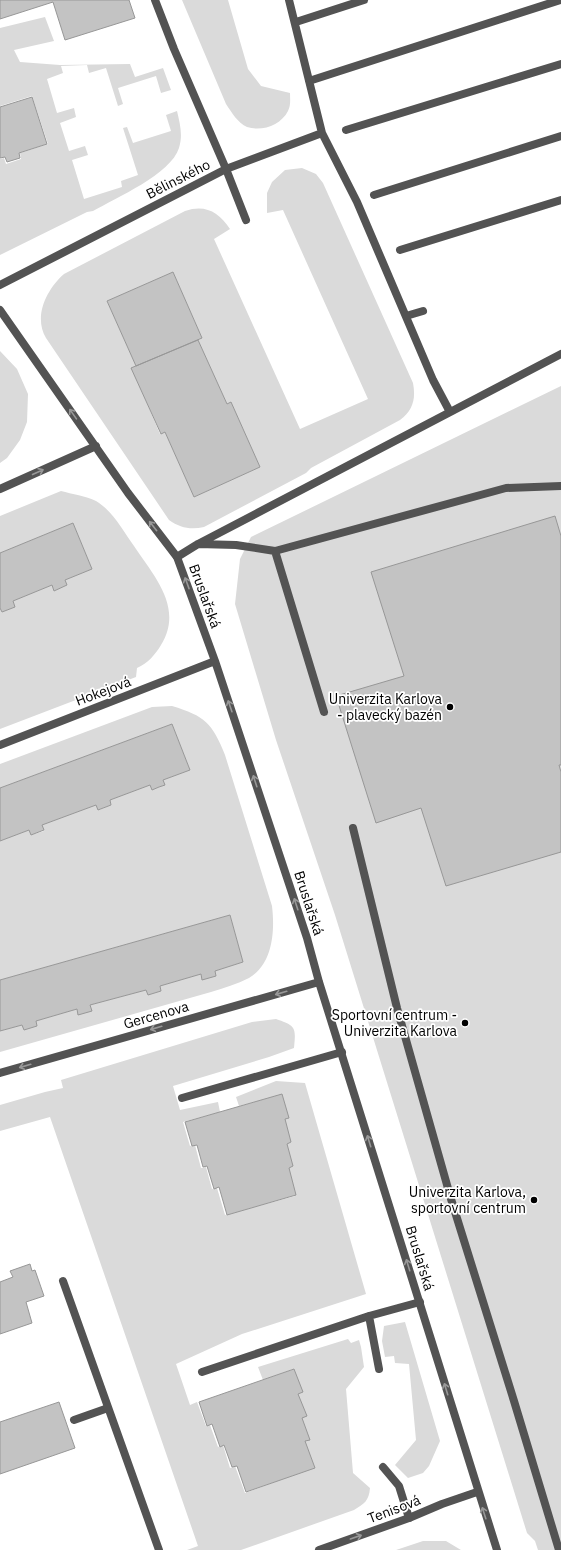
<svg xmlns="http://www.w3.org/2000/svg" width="561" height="1550" font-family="'IBM Plex Sans',sans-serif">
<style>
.green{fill:#dadada;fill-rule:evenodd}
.building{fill:#c3c3c3;stroke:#979797}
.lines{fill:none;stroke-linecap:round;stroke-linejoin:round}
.service{stroke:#535353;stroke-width:8}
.minor{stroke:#535353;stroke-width:8}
.oneway{stroke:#989898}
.poi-dot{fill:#000;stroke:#fff;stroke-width:1.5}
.labels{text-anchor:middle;stroke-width:3.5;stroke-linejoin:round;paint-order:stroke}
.street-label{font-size:14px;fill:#000;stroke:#fff}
.poi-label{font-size:14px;fill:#000;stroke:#fff;text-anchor:end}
</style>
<rect width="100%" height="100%" fill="#fff"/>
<path class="green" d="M182 0H228L248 69 261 86 290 93C290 99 291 105 288 111 281 125 262 132 247 127 238 123 232 113 226 104Z
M45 17 54 41 14 50 20 62 60 65 130 64 135 77 163 68 171 90 161 93 156 76 118 88 123 104 118 106 106 68 89 73 87 65 61 66 63 73 47 79 57 113 74 108 76 117 60 123 69 151 85 146 88 155 72 160 84 199 122 187 121 181 138 175 123 128 127 127 133 143 171 131 166 115 177 111C180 124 183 135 179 148 171 174 116 198 93 211L87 212 0 255V159L4 158 6 164 21 159 20 153 48 144 32 96 0 106V28Z
M302 168 316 174 323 183 413 383C416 399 413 410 400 420L311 468 306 473 204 527C191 530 180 528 169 520L46 338C33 316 47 289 64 274L185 211C205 204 219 212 230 229L214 239 300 429 368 399 283 210 267 213V193L272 182 285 170ZM173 272 202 338 198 340 227 404 231 403 260 467 194 497 165 432 160 434 132 368 136 366 107 301Z
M0 351 17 369 28 394 27 422 20 440 7 458 0 463Z
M561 386V1550H538L535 1541 527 1533 335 915 276 740 235 604 240 559 251 537Z
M61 491C72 494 86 496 96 501 113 511 123 531 134 546 154 576 184 608 161 645 155 655 148 663 137 668L136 677 0 729V608L2 612 15 607 13 601 52 585 54 591 67 585 65 580 92 569 73 523 0 553V516Z
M172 706C205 716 212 723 225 755L272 906C275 931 273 964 249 978 237 984 224 988 211 992L0 1052V1031L22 1025 24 1030 37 1026 36 1021 77 1009 78 1014 91 1011 90 1005 146 990 148 995 161 991 160 986 201 974 203 979 216 976 215 971 243 962 230 915 0 980V841L29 830 31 835 44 831 42 825 96 805 99 810 111 805 110 800 150 785 152 790 164 785 163 780 190 770 172 724 0 788V764L152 707Z
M276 1019C296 1026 296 1027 294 1048L269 1057 173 1086 180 1110 218 1102 220 1112 183 1122 190 1146 195 1145 201 1168 206 1167 212 1189 217 1188 225 1215 295 1196 287 1168 292 1167 285 1144 284 1119H288L280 1095 239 1106 236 1097 276 1081 305 1083 366 1294 242 1334 176 1364 190 1405 197 1402 206 1426 210 1425 218 1447 223 1445 230 1468 235 1466 245 1493 313 1468 303 1442 308 1440 300 1418 297 1394 301 1392 293 1369 263 1380 258 1367 348 1339 351 1343 359 1340 361 1347 364 1367 346 1389 353 1473 370 1488C369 1501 364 1504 354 1510L241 1550H187L198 1546 50 1117 0 1131V1105L45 1092 63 1088 61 1080 252 1022Z
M405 1322 440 1441 429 1466 423 1473 408 1478 395 1465 416 1440 409 1364 395 1363 394 1356 385 1357 382 1341 384 1326Z
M423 1541H446L461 1550H396Z"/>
<path class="building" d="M0 0H129L135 18 65 40 53 2 0 19Z
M32 97 47 144 19 153 20 158 7 162 5 157 0 158V107Z
M173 272 202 338 136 366 107 301Z
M198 340 227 404 231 402 260 467 194 497 165 432 161 434 131 368Z
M555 516 561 536V765H559L561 772V852L446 886 421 808 376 823 336 696 404 676 371 572Z
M73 523 92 569 65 580 67 585 54 591 52 585 13 601 15 607 2 612 0 608V553Z
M172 724 190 770 163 780 165 785 159 787 152 790 150 785 110 800 111 805 98 810 96 805 42 825 44 830 31 835 29 830 0 841V788Z
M230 915 243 962 215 971 216 976 202 980 201 974 160 986 161 991 148 995 146 990 90 1005 92 1011 78 1015 77 1009 36 1021 37 1026 24 1030 22 1025 0 1031V980Z
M282 1094 289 1118 285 1119 291 1142 287 1144 293 1166 289 1168 296 1195 227 1215 219 1187 214 1189 207 1166 203 1167 197 1145 192 1146 185 1122Z
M30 1264 32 1271 35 1270 44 1296 26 1302 32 1323 0 1334V1282L13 1277 10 1271Z
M294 1369 303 1392 298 1394 307 1416 302 1418 310 1440 305 1441 315 1468 246 1492 237 1466 232 1467 224 1445 220 1447 212 1424 207 1426 199 1402Z
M59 1402 75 1448 0 1474V1422Z"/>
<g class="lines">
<path class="service" d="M289 0 322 133
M296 22 364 0
M309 81 560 0
M346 130 561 64
M374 195 561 136
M246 220 226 169 322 133 357 202 433 380 450 412
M400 250 561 200
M406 316 423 311
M198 544 236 545 275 551 506 488 561 486
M275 551 324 712
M177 557 198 544 561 354
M353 828 397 1008 451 1199 514 1401 559 1550
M182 1098 342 1052
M63 1281 159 1550
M369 1316 379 1369
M202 1372 369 1316 420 1302
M74 1420 108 1408
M383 1467 399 1486 409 1518"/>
<path class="minor" d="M0 285 226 169 174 49 155 0
M0 310 128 493 177 557 215 661 307 938 319 982 497 1550
M0 489 96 446
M0 745 215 661
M0 1073 319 982
M319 1550 409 1518 442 1504 477 1492"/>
</g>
<defs><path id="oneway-shaft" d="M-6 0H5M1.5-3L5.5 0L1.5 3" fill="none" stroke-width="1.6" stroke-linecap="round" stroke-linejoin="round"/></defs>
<g class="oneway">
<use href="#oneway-shaft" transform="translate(73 414) rotate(-125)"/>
<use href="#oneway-shaft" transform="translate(38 472) rotate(-24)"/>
<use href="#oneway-shaft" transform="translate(153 526) rotate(-128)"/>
<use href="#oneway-shaft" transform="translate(187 583) rotate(-110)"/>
<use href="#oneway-shaft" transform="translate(230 706) rotate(-109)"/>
<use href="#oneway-shaft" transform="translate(255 781) rotate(-108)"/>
<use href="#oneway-shaft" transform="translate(296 904) rotate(-108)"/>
<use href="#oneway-shaft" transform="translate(281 993) rotate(164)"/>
<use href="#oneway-shaft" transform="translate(156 1028) rotate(164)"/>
<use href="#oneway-shaft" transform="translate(25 1066) rotate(164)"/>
<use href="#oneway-shaft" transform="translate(369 1141) rotate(-107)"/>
<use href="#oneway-shaft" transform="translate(408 1265) rotate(-107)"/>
<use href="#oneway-shaft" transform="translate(446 1389) rotate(-107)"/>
<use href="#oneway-shaft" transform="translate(484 1513) rotate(-108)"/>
<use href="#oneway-shaft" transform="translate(356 1537) rotate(-19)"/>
</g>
<g class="poi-dot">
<circle cx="450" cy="707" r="4"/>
<circle cx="465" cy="1023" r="4"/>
<circle cx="534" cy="1200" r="4"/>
</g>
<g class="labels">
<g class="street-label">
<text transform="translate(178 179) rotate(-27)" y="5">Bělinského</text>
<text transform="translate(205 596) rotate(70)" y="5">Bruslařská</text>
<text transform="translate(103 691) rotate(-21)" y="5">Hokejová</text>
<text transform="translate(309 903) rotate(72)" y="5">Bruslařská</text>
<text transform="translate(156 1015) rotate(-16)" y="5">Gercenova</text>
<text transform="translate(420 1258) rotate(73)" y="5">Bruslařská</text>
<text transform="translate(394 1509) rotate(-21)" y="5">Tenisová</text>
</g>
<g class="poi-label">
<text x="442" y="704">Univerzita Karlova<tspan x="442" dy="16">- plavecký bazén</tspan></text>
<text x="457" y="1020">Sportovní centrum -<tspan x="457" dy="16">Univerzita Karlova</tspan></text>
<text x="526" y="1197">Univerzita Karlova,<tspan x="526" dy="16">sportovní centrum</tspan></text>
</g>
</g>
</svg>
